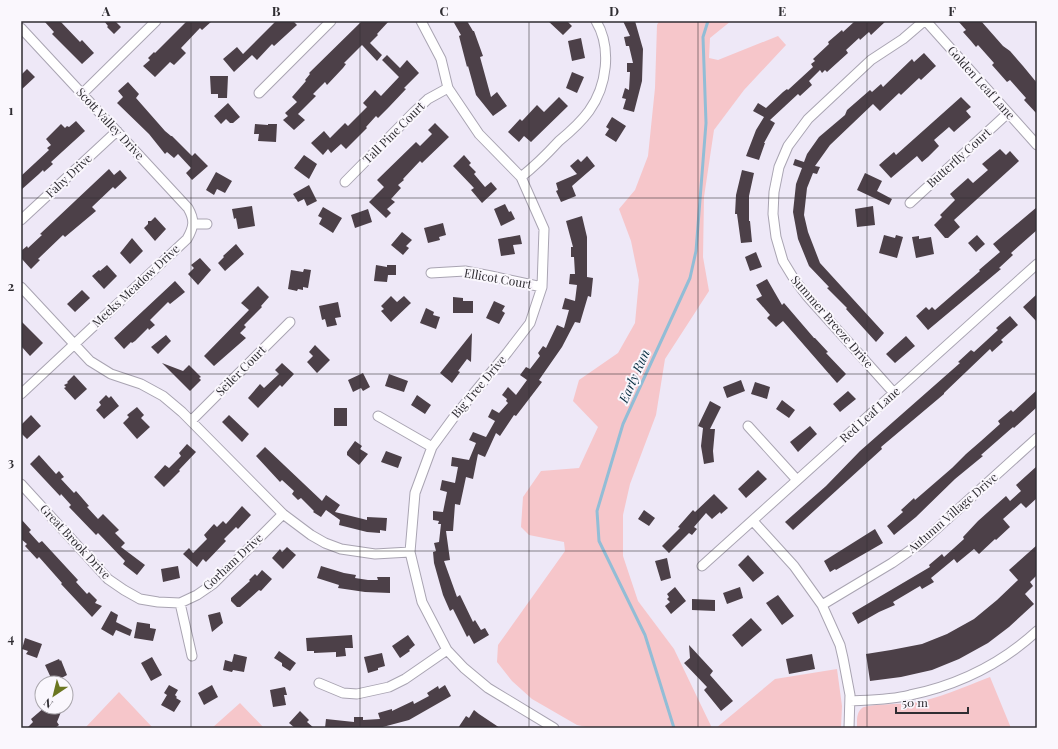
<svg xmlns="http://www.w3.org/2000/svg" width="1058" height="749" font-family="'Playfair Display',serif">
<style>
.green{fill:#f6c6ca}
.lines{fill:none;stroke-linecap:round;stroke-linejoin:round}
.stream{stroke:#92bdd6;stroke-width:3}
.building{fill:#4c4048}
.minor-casing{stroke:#a9a4b2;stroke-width:11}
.minor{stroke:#fff;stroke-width:9}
.grid{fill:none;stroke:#2f2d32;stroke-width:1;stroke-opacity:0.55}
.labels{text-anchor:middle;stroke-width:4;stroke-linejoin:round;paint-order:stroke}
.street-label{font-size:12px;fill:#2f2d32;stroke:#faf7fd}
.water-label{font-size:13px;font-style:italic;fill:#072d40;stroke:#faf7fd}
.neatline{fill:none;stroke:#2f2d32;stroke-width:1.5}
.grid-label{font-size:13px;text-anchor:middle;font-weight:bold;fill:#2f2d32}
</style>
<rect width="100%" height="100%" fill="#eee8f7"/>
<path class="green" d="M659 21H731L710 38 709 58 718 60 778 36 786 45 744 90 714 130 704 197 703 257 709 291 665 359 656 415 630 484 623 515V556L638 601 674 649 712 728H591L577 725 532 699 512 681 497 662 498 645 565 551 564 542 529 535 521 527 523 497 541 471 579 468 598 427 573 401 579 380 618 353 635 323 639 280 631 241 619 209 635 190 648 156 655 88 657 25Z
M837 669 842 706 841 728H716L775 679Z
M990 677 1011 728H857C857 721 856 713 862 708 867 704 902 704 911 703 938 699 964 687 990 677Z
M119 692 153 728H85Z
M240 703 264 728H212Z"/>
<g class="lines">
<path class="stream" d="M674 728 645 635 599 541 597 511 623 424 690 278 696 251 706 123 703 37 708 21"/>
</g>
<path class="building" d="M44 21H60L80 42 82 40 94 53 82 64 52 34 54 32Z
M104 21H115L121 27 114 34 107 27 108 26Z
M187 21H212L202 30 200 28 181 48 186 53 174 65 170 62 155 77 143 66 150 60 148 58 154 52 155 53Z
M276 21H293L297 25 274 46 272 44 257 60 252 55 234 72 223 59 237 47 243 54Z
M362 21H389L377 34 378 35 370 43 382 55 377 61 362 45 344 63 346 64 343 68 327 85 325 82 313 94 316 96 298 114 305 120 294 130 283 120 288 116 285 113 297 102 292 97 306 81 305 80 310 74 309 73Z
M453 21H467L473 31H474L483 56 480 57 491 97 497 92 507 106 493 116 476 95 468 66 467 67 459 36 461 35Z
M548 21H567L572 26 563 35Z
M623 21H635L643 49 642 81 634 112 623 109 626 99 622 98 625 88 629 90 630 72H627V63H633L629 46H626L624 37 630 36Z
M855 21H886L871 35 869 32 860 40 859 38 846 50 848 53 827 72 825 70 822 73 820 70 809 81 812 85 800 96 798 94 770 120 775 123 764 143H765L759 160 746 156 756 130 764 117 753 111 758 103 766 108 783 92 787 89 788 90 813 67 811 64 815 61 813 59 829 44 828 42 842 30 843 32Z
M958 21H981L1003 46 1010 51 1023 66 1037 83V114L1024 100 1026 98 1010 80 1007 82 992 65 994 63 978 45 976 47 971 41 963 32 966 30Z
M581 38 585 58 572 61 568 41Z
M924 53 936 66 921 80 919 78 901 95 899 93 880 111 873 104 830 145 815 166 820 167 817 174 813 173 807 188 804 215 808 232 820 263 884 333 876 342 846 309 847 308 827 288 829 287 809 266 798 239 793 212 796 184 802 168 793 165 795 159 804 162 807 154 819 137 845 115 847 110 870 90 872 92 881 84 883 87 912 59 914 62Z
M387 55 400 68 407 60 419 73 404 88 406 89 389 107 378 118 376 116 366 127 367 128 346 149 341 144 331 153 328 149 323 155 311 143 324 131 330 138 345 123 348 126 367 107 363 103 375 90 381 96 399 77 382 60Z
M27 69 35 77 21 90V75Z
M572 72 584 77 577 93 566 88Z
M210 76H228L227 98H218V94H211Z
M128 82 139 94 136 98 165 131 171 136H172L192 156 195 153 208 166 192 180 186 173 191 168 178 154 174 158 167 152 165 154 149 134 117 103 123 97 118 91Z
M559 97 568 106 531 142 524 136 519 142 508 132 520 119 522 121 537 105 544 112Z
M961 97 971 107 966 111 971 117 954 132 949 127 934 140 939 146 928 157 922 162 917 156 891 178 879 165 894 152 896 155Z
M228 103 240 117 233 123H230L226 119 221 124 214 116Z
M612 117 626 126 616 142 605 135 609 129 606 127Z
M76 121 85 131 51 162 53 164 44 172 43 170 39 174 21 190V176L49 150 47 148 51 145 46 139 61 124 65 128 67 126 69 127Z
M435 123 449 137 422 163 420 161 403 179 404 180 398 185 401 188 391 199 395 202 387 209 391 213 386 218 369 202 384 187 377 180 416 142 420 146 432 134 428 130Z
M255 124 268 125V124H277L276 142 258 141 259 134H254Z
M1000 149 1006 155 1010 151 1019 161 954 220 960 227 948 238H945L934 225 942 217 940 215 955 200 950 194 968 178 973 183 988 170 982 164Z
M304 155 317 164 309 179 294 168Z
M464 155 471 163 469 165 476 172 474 174 485 187 491 182 497 189 482 203 471 190 474 188 453 166Z
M587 156 595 166 572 186 576 196 561 202 556 191 558 190 556 183 577 174 570 166 578 159 581 162Z
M109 169 114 175 120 170 127 178 115 189 113 187 92 207 96 211 65 237 63 235 38 259 40 260 31 269 21 258V251L27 246 28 248 42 235 40 234Z
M742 170 754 173 749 196V221H750L752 242 741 243 737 214H735L736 195Z
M216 172 232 181 225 193 217 189 214 195 206 190Z
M865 173 882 181 877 191 892 199 889 205 857 190Z
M309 185 317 201 307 206 304 199 298 202 293 194Z
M505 204 509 212 511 211 515 219 501 226 494 209Z
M252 206 255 226 238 229 236 218 234 219 232 209Z
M873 206 875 225 857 227 855 209Z
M323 207 342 218 333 233 319 224 322 218 318 216Z
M1037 207V230L1011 253 1013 255 999 268 1001 269 928 330 916 316 926 307 929 310 932 307 935 310 980 271 979 270 1000 252 993 244Z
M368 209 372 222 355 228 351 215Z
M582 216 587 237V277L593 278 591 297 588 296 580 323 575 322 562 347 539 380 542 382 516 416 514 415 500 436 496 433 485 457 478 454 473 479 466 477 460 505 455 504 453 531H446L450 560 444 561 457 597 460 595 473 622 475 620 481 630 485 628 489 635 474 644 469 635 467 637 453 609 450 611 443 595 434 563 433 552 436 551 434 543 439 542 441 524H438L439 521 433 520V511L443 512 447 492 440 490 442 480 455 483 458 467 451 466 452 457 469 460 476 443 469 440 473 432 486 437 495 421 488 417 492 409 499 413 508 403 506 401 507 399 502 395 508 387 516 395 527 380 520 375 526 367 530 369 540 356 538 353 543 346 546 348 557 325 564 328 569 310 562 309 565 298 575 301 577 285 569 284 570 274H575L574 257H571V247H573L566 221Z
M155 217 166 229 155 241 144 228 148 224V221H151Z
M443 223 446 235 439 237 440 240 428 243 424 228Z
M402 232 412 240 406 246 409 248 403 255 391 245Z
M520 235 522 244 513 245 515 254 501 256 498 239Z
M884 235 895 238 896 235 903 237 897 258 879 253Z
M977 235 985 244 976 252 968 243Z
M919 236V239L931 237 934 254 916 258 912 237Z
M132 238 143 251 130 264 120 253Z
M236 244 244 254 225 271 218 263 224 257 223 256Z
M756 252 762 267 750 271 745 257Z
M200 258 211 270 198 285 188 274 194 268 191 265Z
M107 265 117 276 104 289 92 276 99 270 100 271Z
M376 265 387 267V265H396V275H388L387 282 374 281Z
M304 269 311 270 308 288 303 287V290L298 289 297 291 288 289 291 270 303 272Z
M767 279 782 305 784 303 814 338H815L828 352 826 353 846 374 837 383 783 321 776 327 767 318 770 315 756 299 762 296 756 285Z
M175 281 185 292 170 304 168 302 150 320 155 325 149 330 148 328 135 341 132 343 131 342 124 349 114 338Z
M258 286 269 297 261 306 262 307 244 325 246 327 240 333 246 338 214 366 204 356 249 310 241 303Z
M82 290 90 298 75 312 67 304Z
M1037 294V322L1023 307Z
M391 296 397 302 404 296 411 303 391 322 381 311 384 309 381 306Z
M453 297 463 298V301H473V313H453Z
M494 301 505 306 502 311 505 313 499 324 486 318Z
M338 302 341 317 335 318 337 325 327 327 325 319 322 320 319 306Z
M426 308 434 312 433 315 440 317 436 329 420 323Z
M1010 316 1018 325 1001 340 1003 342 992 352 990 349 944 393V394L881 447 882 449 793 530 785 522 826 486 860 451 960 363 958 362 971 350 974 352 998 330 996 328Z
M21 321 43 343 30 356 21 346Z
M472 333 471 362 467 359 458 371 460 372 452 383 440 373Z
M166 335 171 341 158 354 151 347Z
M906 336 915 346 895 363 886 354Z
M315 345 330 360 317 373 307 362 313 356 309 352Z
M162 363 183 371 189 365 201 377 199 378 201 380 190 391Z
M282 363 294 374 282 387 280 385 258 408 248 398 260 384 264 388 279 374 275 370Z
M363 373 370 387 363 391 361 388 353 392 348 380Z
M389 374 408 381 404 392 385 386Z
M74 375 87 389 75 400 64 388 66 387 64 385 68 383 67 382Z
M741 380 745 391 727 398 723 387Z
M755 382 770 387 767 399 751 394Z
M1037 390V407L1014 428 1013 427 981 455 983 456 955 479 916 517 894 535 887 526 903 512 901 510 914 498 915 500 952 468 966 454 981 441 1000 424 998 421 1011 410 1013 412Z
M848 391 856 399 840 412 833 404Z
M106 395 109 398 111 396 119 406 104 419 96 410 101 405 99 402Z
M417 395 431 405 425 414 411 405Z
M782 400 795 410 789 418 776 409Z
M710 401 721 407 710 429H715L713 451 714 462 704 464 701 446 703 428 698 426Z
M137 407 144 415 141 418 150 427 137 439 123 423 129 417 127 415Z
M334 408H347V426H334Z
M31 415 41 426 27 439 21 433V425Z
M229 415 249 434 242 442 222 422Z
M810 426 817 434 798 452 790 442Z
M355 441 362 446 360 449 368 454 359 465 347 455V452Z
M187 444 196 452 179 470 180 471 164 487 154 477 165 465 169 468 181 456 179 453Z
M265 447 322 501 326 495 340 505 335 512 367 520V517L387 518 386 531 380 530V533L367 532 339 525 340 520 326 510 321 517 313 512 314 511 301 498 298 500 292 494 294 491 282 480 280 482 256 456Z
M386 451 402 457 398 468 381 462Z
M39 455 56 474 59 471 64 477 61 479 74 493 76 491 89 506 87 507 98 519 103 514 119 530 115 533 125 543 121 547 145 565 137 575 123 564 125 561 98 533 96 535 69 507 71 505 61 494 60 496 30 464Z
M1037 466V498L1026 508 1021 503 1003 519 1010 527 996 540 995 539 979 554 974 549 957 563 954 559 931 578 934 582 922 589 920 586 893 602 895 605 879 612 858 624 852 613 930 567 929 565 942 554 944 557 964 539 963 537 978 521 1006 496 1010 501 1021 491 1016 485Z
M758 470 767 479 746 498 738 489Z
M714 494 728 508 721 514 720 512 712 519 706 513 694 527 697 529 692 535 689 533 669 553 662 546 680 528 678 527 693 510 695 512Z
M242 506 251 515 238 529 236 527 224 539 226 541 206 562 203 559 197 567 183 554 189 548 193 553 207 539 204 535 214 524 217 527 223 521 226 524Z
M644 510 655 518 649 526 638 519Z
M21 519 31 530 29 532 39 543 42 541 78 580 76 582 87 594 89 592 97 600 95 603 102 606 92 617 61 584 62 583 39 557 37 559 25 546 27 544 21 539Z
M875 529 883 543 836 570 835 569 830 572 824 561Z
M1037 545V575L1030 582 1033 586 1025 594 1034 604 1009 627 988 643 959 659 932 670 901 677 870 681 866 654 891 650 922 644 947 634 974 619 997 600 1018 580 1009 570Z
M287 547 296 555 283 569 272 558 280 549 282 552Z
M748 555 764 573 753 582 738 565Z
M667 558 671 578 661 581 655 561Z
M178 566 180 578 163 582 161 569Z
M321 566 344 573 356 575 355 578 368 580H378L377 577H390V593L365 592 338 588 339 585 317 578Z
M262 570 272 579 261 591 259 590 240 607H237L231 601V598L250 581 249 580 255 574 257 576Z
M675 587 686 601 671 614 665 606 670 602 667 599 669 597 667 594Z
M740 587 743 598 727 604 723 593Z
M778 595 794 616 782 625 766 603Z
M692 599 715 600V611L692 610Z
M111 611 118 615 116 622 132 630 130 636 116 630 113 636 101 629Z
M220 612 223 623 212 632 208 615Z
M751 618 762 630 742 647 732 635Z
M137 622 150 624V628L156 629 153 641 134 638Z
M352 635 353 648H345L346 656 336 657V652L314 653V651H307L306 638Z
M408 635 415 645 409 650 410 651 400 658 392 646Z
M25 638 42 644 37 658 26 654 28 651 22 649Z
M689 645 713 671 710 675 733 701 721 711 704 690 707 687 684 663 690 658Z
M279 651 296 663 290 671 282 666V663L274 658Z
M382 653 385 666 378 668V670L368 673 364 657Z
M234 654 247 657 244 672 233 670 232 672 223 670 225 660 232 662Z
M812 654 815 669 789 674 786 659Z
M152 657 162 675 151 681 141 663Z
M59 659 60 661 61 660 67 675 56 681 54 676 51 678 45 665Z
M169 685 178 690 175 695 177 697 176 698 181 701 174 712 161 705 167 695 164 693Z
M212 685 218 697 204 705 198 693Z
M445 685 451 696 409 720 379 728H325L326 719 354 722V717H363V720L380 719 378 713 392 709V711L413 701 414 704 429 696 427 693 438 686 439 689Z
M285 687 287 695H284L286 705 273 707 270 690Z
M45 707H63L57 722 59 725 55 728H27L33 722 31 719Z
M474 710 479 714 500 728H458L466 716 469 718Z
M300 711 309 720 307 722 314 728H295L289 723Z"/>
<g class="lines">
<g class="minor-casing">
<path id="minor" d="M421 21 441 59 448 88 479 134 521 177 544 229 542 287 530 323 507 353 454 417 432 447 415 493 410 552 422 602 447 650 464 668 488 688 554 728
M926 21 1037 145
M21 28 188 208C195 220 194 227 187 239L21 394
M259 93 331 21
M82 94 156 21
M521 177C535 166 547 154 559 141 570 132 581 122 589 111 607 86 612 48 596 21
M345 182 414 112 428 99 448 88
M910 203 1008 113
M21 220 117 131
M194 224H207
M431 273 465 271 491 276 542 287
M21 287 90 361 111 374 141 384 163 396 182 412 283 514 311 535 325 543 341 549 375 554 410 552
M894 393 807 296 794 279 783 261 776 237 773 214 774 192 779 167 788 146 808 119 871 60 903 39 924 21
M378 416 432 447
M191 421 290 322
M748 426 797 480
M21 484 108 579 124 590 140 599 158 602 180 603 197 595 213 584 283 514
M753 521 794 566 822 605 840 645 843 658 850 695 849 728
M702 566 1037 264
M180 603 192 656
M822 605 892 563 922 542 1037 438
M319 683 343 693 357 694 389 687 405 679 447 650
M850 701C870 700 891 700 910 695 958 685 1001 664 1037 631"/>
</g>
<use href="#minor" class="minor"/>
</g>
<path class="grid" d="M191 21V728M360 21V728M529 21V728M698 21V728M867 21V728M21 198H1037M21 374H1037M21 551H1037"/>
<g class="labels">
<g class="street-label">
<text transform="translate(981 83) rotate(48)" y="4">Golden Leaf Lane</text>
<text transform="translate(110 124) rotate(47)" y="4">Scott Valley Drive</text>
<text transform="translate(394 133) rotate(-45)" y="4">Tall Pine Court</text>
<text transform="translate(959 158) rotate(-42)" y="4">Butterfly Court</text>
<text transform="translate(69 176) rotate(-43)" y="4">Fahy Drive</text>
<text transform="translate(498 279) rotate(10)" y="4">Ellicot Court</text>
<text transform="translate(136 286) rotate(-43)" y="4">Meeks Meadow Drive</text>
<text transform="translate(832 322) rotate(49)" y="4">Summer Breeze Drive</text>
<text transform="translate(241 371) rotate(-45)" y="4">Seiler Court</text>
<text transform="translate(479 387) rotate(-50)" y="4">Big Tree Drive</text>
<text transform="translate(870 415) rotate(-42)" y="4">Red Leaf Lane</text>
<text transform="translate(953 513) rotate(-41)" y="4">Autumn Village Drive</text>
<text transform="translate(75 542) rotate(47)" y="4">Great Brook Drive</text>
<text transform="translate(233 562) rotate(-43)" y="4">Gorham Drive</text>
</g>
<g class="water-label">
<text transform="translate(634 376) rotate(-66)" y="5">Early Run</text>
</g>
</g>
<rect width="1058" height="749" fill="none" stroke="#faf7fd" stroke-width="44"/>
<g transform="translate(54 695) rotate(215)"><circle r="19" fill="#faf7fd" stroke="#a9a6ac"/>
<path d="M0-3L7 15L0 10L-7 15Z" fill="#6b7621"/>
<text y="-6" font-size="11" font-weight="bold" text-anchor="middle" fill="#2f2d32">N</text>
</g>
<path d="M896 707v6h72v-6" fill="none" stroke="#2f2d32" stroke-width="2"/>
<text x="902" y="707" font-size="12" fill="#2f2d32" stroke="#faf7fd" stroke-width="3" paint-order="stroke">50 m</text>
<rect x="22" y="22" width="1014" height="705" class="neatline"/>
<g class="grid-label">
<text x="106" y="16">A</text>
<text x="276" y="16">B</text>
<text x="444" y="16">C</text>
<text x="614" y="16">D</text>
<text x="782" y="16">E</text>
<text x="952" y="16">F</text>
<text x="11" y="115">1</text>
<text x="11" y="291">2</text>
<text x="11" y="467">3</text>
<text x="11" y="643">4</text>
</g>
</svg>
